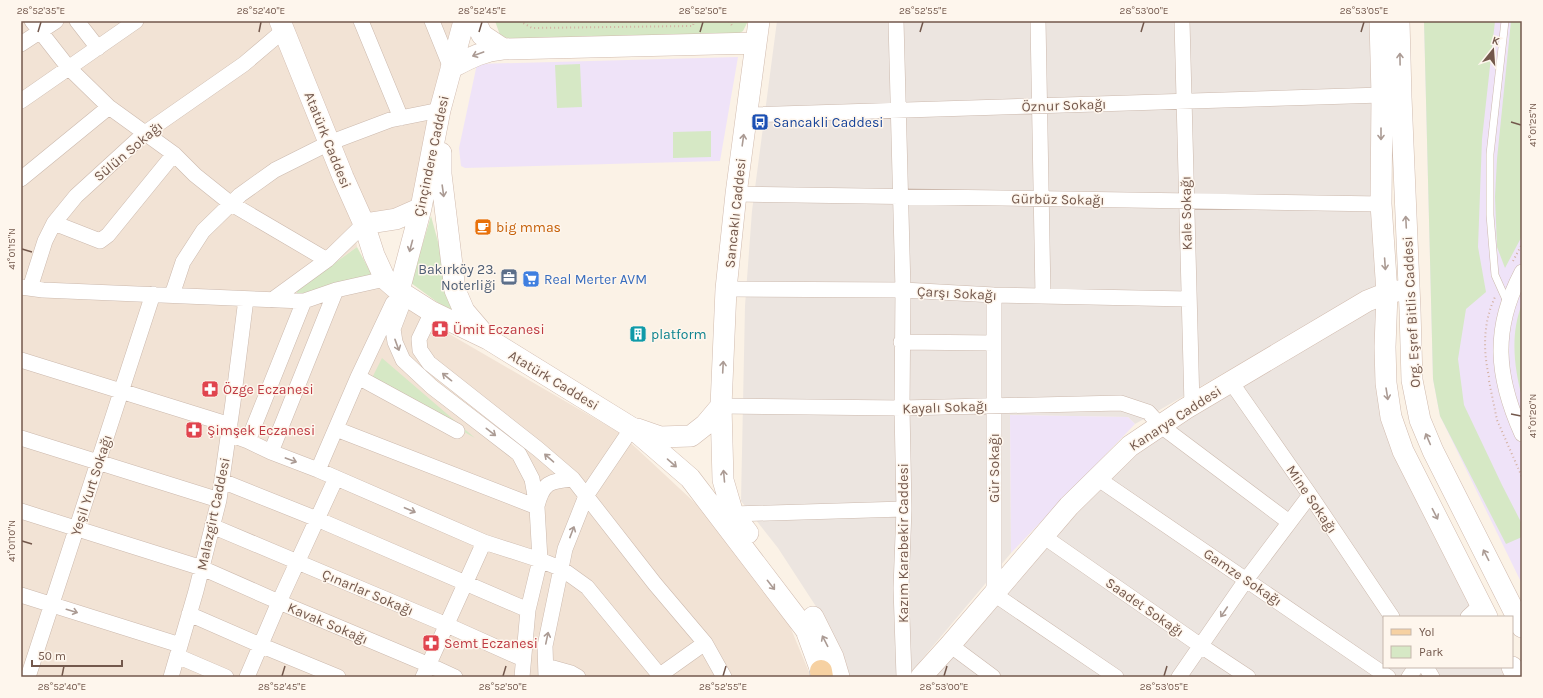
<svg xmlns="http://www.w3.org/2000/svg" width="1543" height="698" font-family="Karla,sans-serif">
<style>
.residential{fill:#f2e3d5}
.industrial{fill:#ece5e0}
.education{fill:#efe3f8}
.green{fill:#d6e8c5}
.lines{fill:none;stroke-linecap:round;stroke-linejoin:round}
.lane-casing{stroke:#ccb9ad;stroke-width:8}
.street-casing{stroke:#ccb9ad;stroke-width:16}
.secondary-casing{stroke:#d1bbae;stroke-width:22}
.primary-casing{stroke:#d8d0cd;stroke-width:24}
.path{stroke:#d4b2a3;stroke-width:2;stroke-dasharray:1 3;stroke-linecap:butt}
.lane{stroke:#fff;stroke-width:7}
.street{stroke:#fff;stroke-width:15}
.secondary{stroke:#fff;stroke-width:21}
.primary{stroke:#f6d1a2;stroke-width:22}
.oneway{stroke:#ab9b94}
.ticks{fill:none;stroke:#73584c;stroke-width:1.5}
.labels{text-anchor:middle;stroke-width:3;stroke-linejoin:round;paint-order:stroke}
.street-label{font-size:14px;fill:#73584c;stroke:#fef6ed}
.transit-label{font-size:14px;fill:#164399;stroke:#fef6ed;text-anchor:start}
.food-label{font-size:14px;fill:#c56008;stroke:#fef6ed;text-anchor:start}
.service-label{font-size:14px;fill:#4e5e75;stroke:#fef6ed;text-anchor:end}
.shop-label{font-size:14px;fill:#366cbe;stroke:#fef6ed;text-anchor:start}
.health-label{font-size:14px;fill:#be3a42;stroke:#fef6ed;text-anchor:start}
.culture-label{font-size:14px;fill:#0d838f;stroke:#fef6ed;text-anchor:start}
.neatline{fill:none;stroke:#73584c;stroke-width:1.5}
.ticks-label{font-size:10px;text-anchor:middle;fill:#73584c}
</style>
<rect width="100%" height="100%" fill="#fbf2e6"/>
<path class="residential" d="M21 21H274L353 217 357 247 297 290 374 279 451 335 620 433 708 515 789 624 811 677H21Z
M289 21H455L414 205 365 216Z"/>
<path class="industrial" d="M777 21H1372L1379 284 1135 424 1128 417 1010 415 1011 553 907 677H845L830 628 778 548 741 501 745 306 752 211Z
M1380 306 1383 418 1481 617H1384V667H1505L1510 677H932L1118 466 1199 407Z"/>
<path class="education" d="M1424 21H1522V584L1440 416 1433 379Z
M738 57 720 161 465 168 461 166 459 148 477 64Z
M1010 415 1128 417 1135 424 1011 553Z"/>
<path class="green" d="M495 21H748L743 31 733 37 514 41 500 35Z
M1424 21H1495L1482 139 1478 247 1486 292 1466 309 1458 359 1464 405 1502 485 1522 524V537L1506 544 1440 416 1433 379Z
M1511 21H1522V236L1505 268 1497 247 1495 197 1497 159Z
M580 64 582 107 557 108 555 65Z
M711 131V157L673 158V132Z
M431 216 449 282 464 319 452 313 411 283Z
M357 247 374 279 298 294 296 291Z
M1522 304V397C1514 367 1510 334 1522 304Z
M382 358 475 438 371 380Z"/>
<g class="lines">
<g class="lane-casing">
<path id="lane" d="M1505 21 1490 154V215L1495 275 1508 304"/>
</g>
<g class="street-casing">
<path id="street" d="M32 21 68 67 109 107 174 154 195 175 230 203 327 260
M77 21 98 48
M361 21 401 118
M432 21 451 68
M896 21 903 290 902 408 904 509 901 588 904 677
M1038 21 1043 296
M1182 21 1192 406
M21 44 56 21
M21 101 136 21
M746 115 1382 95
M21 179 109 107
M736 194 1381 204
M54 223 100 241 108 235 174 154
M1522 272C1492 329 1496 376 1522 434
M21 287 43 290 304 301 336 290 385 279
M30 288 45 241 54 223 76 196 145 133 244 64 284 30
M726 289 903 290 994 295 1188 299
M172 295 183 262 203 231 240 195 275 170 329 143 390 120 440 110
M406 295 393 329 395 342 403 360 432 387 519 454 532 479 537 507 540 560 528 610 522 677
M994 295V594L1116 677
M272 300 327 260 364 224
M432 312 419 339 420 350 429 363 538 449 573 479 655 584 705 643 724 677
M901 342 994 343
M21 360 230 425
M358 377 457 431
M1231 382 1310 495 1392 617
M721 406 902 408 1121 403 1148 412 1161 426 1289 522
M336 429 537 507
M229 434 248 441 271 452 318 470 484 542 540 560 562 569 587 587 661 677
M21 438 219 500
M248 441 304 301
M271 452 336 290
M318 470 358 377 393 303
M1097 478 1388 677
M222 481 317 519 528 610
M537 506C543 482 550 481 573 479
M21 511 202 568 279 602 429 665 455 677
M733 514 904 509
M212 526 447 625 523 659
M1043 536 1201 646 1248 677
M21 595 180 645
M189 614 260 645 338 677
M1468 617 1481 605
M950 645 993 677
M177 656 226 677
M546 666 571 673 578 677
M1426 667 1432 677
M660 675 705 643
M28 677 153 294
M171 677 196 591 219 500 233 402 246 299
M247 677 279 602 336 478
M423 677 484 542
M546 677 545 646 565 549 586 496 632 428
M1179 677 1246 580 1310 495
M1409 677 1416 667"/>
</g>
<g class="secondary-casing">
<path id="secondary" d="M280 21 343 177 364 224 374 255 385 279 399 291 432 312 488 339 632 428 690 478 806 630 821 671
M1380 21 1382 95 1381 204 1387 293 1385 347 1386 383 1391 417 1403 451 1487 617
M1399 21 1401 97 1410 310 1412 380 1420 420 1433 451 1522 627
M503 49 756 43
M451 68C470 58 482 51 503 49L482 35 475 21
M441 153V174L455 290 464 311 482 332
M364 224 396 219 421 208
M399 291 421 208 440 110 464 21
M637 429 660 437 691 436 705 425 721 406
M748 533 733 514 723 480 721 406 726 289 736 194 759 21
M813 617 833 657 839 677
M1512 667 1517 677
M921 677 950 645 1069 506 1130 446 1185 409 1367 301 1387 293 1409 289"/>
</g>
<g class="primary-casing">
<path id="primary" d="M821 671 822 677"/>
</g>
<path class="path" d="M520 21 532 28 693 26 694 21
M729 21 733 27
M1513 261 1522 244
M1489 377C1483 350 1483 323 1495 297
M1489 381 1497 420 1522 477"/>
<use href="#lane" class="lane"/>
<use href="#street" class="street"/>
<use href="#secondary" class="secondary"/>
<use href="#primary" class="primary"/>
</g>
<defs><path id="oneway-shaft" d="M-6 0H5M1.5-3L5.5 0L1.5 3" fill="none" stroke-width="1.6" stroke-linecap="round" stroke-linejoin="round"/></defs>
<g class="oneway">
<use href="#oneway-shaft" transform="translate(478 54) rotate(160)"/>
<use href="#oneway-shaft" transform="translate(1400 59) rotate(-91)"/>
<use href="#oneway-shaft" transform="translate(1381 134) rotate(90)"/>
<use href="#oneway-shaft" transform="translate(743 140) rotate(-82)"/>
<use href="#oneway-shaft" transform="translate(443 191) rotate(82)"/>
<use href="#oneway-shaft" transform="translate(1406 222) rotate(-93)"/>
<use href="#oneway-shaft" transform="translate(411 246) rotate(105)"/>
<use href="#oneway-shaft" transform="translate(1385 264) rotate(86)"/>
<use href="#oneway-shaft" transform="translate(397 345) rotate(70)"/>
<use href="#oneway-shaft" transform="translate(723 367) rotate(-87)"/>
<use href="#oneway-shaft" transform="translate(447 377) rotate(-141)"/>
<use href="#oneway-shaft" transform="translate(1387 394) rotate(81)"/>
<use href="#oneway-shaft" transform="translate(491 432) rotate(38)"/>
<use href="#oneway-shaft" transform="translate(1428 439) rotate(-113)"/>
<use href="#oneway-shaft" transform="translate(549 458) rotate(-139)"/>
<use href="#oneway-shaft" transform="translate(291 460) rotate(20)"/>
<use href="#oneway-shaft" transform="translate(672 463) rotate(41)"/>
<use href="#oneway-shaft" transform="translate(724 476) rotate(-95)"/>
<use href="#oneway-shaft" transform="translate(410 510) rotate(23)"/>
<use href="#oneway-shaft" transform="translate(1435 514) rotate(63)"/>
<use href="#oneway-shaft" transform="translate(572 532) rotate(-69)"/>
<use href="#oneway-shaft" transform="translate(1486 555) rotate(-117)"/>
<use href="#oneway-shaft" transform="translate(771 585) rotate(52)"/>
<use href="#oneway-shaft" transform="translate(72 611) rotate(17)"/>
<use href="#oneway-shaft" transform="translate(1224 612) rotate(124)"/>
<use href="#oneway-shaft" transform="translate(547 638) rotate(-78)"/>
<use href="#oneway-shaft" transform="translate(825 641) rotate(-117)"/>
</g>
<path class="ticks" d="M38 32 41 22M259 32 261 22M479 32 482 22M700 32 703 22M920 32 923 22M1141 32 1144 22M1361 32 1364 22M1511 122 1521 125M22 249 32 252M1511 414 1521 416M22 541 32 544M62 676 64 666M282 676 285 666M503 676 506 666M723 676 726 666M944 676 947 666M1164 676 1167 666"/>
<defs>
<g id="bus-square" transform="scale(0.9)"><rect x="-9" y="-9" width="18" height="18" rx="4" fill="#1a4fb4" stroke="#fef6ed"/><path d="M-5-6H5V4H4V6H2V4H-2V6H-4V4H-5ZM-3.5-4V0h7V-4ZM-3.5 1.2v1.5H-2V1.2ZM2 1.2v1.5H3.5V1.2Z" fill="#fff"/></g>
<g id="cafe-square" transform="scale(0.9)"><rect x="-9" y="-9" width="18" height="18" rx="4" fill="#e8710a" stroke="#fef6ed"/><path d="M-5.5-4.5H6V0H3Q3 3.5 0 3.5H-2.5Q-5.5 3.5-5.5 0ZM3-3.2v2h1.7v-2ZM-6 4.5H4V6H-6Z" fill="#fff"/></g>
<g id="office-square" transform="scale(0.9)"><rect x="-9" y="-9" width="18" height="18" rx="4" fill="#5c6f8a" stroke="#fef6ed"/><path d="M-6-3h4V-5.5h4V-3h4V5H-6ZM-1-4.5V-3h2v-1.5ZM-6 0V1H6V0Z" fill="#fff"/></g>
<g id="supermarket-square" transform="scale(0.9)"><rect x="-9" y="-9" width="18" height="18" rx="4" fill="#3f7fe0" stroke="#fef6ed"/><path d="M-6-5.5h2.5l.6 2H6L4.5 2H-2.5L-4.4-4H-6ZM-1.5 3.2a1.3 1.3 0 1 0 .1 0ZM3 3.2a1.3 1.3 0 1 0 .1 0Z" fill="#fff"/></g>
<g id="pharmacy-square" transform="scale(0.9)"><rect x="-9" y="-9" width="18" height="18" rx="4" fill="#e0444e" stroke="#fef6ed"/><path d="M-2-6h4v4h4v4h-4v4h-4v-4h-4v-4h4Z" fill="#fff"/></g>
<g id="building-square" transform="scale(0.9)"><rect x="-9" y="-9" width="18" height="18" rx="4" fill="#0f9aa8" stroke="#fef6ed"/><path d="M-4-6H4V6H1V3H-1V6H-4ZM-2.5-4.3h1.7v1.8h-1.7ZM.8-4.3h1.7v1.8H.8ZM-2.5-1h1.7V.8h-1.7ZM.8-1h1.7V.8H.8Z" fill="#fff"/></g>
</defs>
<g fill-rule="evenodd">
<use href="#bus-square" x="760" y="122"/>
<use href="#cafe-square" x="483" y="227"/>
<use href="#office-square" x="509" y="277"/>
<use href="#supermarket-square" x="531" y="279"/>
<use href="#pharmacy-square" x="440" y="329"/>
<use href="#building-square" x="638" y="334"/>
<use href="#pharmacy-square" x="210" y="389"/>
<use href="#pharmacy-square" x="194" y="430"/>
<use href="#pharmacy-square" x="431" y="643"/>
</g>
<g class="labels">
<g class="street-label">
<text transform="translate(1064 105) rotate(-2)" y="5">Öznur Sokağı</text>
<text transform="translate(328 140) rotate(68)" y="5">Atatürk Caddesi</text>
<text transform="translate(128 151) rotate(-40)" y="5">Sülün Sokağı</text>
<text transform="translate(431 156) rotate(-78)" y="5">Çinçindere Caddesi</text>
<text transform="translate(1058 199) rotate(1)" y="5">Gürbüz Sokağı</text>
<text transform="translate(735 213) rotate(-84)" y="5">Sancaklı Caddesi</text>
<text transform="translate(1186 213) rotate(-91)" y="5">Kale Sokağı</text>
<text transform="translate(957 293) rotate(3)" y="5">Çarşı Sokağı</text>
<text transform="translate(1411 312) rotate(-93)" y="5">Org. Eşref Bitlis Caddesi</text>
<text transform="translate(554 380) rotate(31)" y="5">Atatürk Caddesi</text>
<text transform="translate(945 407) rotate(-2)" y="5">Kayalı Sokağı</text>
<text transform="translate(1175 418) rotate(-33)" y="5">Kanarya Caddesi</text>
<text transform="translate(994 468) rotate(-90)" y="5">Gür Sokağı</text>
<text transform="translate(91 485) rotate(-72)" y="5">Yeşil Yurt Sokağı</text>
<text transform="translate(1312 499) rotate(56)" y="5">Mine Sokağı</text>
<text transform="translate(213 514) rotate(-78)" y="5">Malazgirt Caddesi</text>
<text transform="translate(903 543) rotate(-90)" y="5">Kazım Karabekir Caddesi</text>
<text transform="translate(1243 577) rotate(34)" y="5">Gamze Sokağı</text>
<text transform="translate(368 592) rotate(23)" y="5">Çınarlar Sokağı</text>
<text transform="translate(1145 607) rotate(35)" y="5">Saadet Sokağı</text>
<text transform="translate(328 623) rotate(23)" y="5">Kavak Sokağı</text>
</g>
<g class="transit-label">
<text x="773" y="127">Sancakli Caddesi</text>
</g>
<g class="food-label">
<text x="496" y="232">big mmas</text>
</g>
<g class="service-label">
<text x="496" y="274">Bakırköy 23.<tspan x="496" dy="16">Noterliği</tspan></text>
</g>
<g class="shop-label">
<text x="544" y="284">Real Merter AVM</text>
</g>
<g class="health-label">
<text x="453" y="334">Ümit Eczanesi</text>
<text x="223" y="394">Özge Eczanesi</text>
<text x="207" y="435">Şimşek Eczanesi</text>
<text x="444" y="648">Semt Eczanesi</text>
</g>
<g class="culture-label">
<text x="651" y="339">platform</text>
</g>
</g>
<rect width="1543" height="698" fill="none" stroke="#fef6ed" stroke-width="44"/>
<rect x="1383" y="616" width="130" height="52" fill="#fef6ed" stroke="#c6b7ad"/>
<rect x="1391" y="629" width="20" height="6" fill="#f6d1a2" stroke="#c6b7ad"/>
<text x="1419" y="636" font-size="12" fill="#73584c">Yol</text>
<rect x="1391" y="646" width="20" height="12" fill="#d6e8c5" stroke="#c6b7ad"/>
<text x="1419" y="656" font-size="12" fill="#73584c">Park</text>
<g transform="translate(1493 50) rotate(17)" stroke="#fef6ed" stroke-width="3" paint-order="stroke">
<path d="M0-3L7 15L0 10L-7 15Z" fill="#73584c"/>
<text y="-6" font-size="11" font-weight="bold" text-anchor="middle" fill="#73584c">K</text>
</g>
<path d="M32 660v6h90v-6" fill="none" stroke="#73584c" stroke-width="2"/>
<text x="38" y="660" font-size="12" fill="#73584c" stroke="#fef6ed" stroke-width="3" paint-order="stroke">50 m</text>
<rect x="22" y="22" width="1499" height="654" class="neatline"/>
<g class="ticks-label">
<text x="41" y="14">28°52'35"E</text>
<text x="261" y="14">28°52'40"E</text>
<text x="482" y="14">28°52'45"E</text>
<text x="703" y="14">28°52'50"E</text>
<text x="923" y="14">28°52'55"E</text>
<text x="1144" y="14">28°53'00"E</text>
<text x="1364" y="14">28°53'05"E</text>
<text transform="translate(1532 125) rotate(-90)" y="4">41°01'25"N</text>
<text transform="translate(11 249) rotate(-90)" y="4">41°01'15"N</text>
<text transform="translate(1532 416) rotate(-90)" y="4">41°01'20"N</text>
<text transform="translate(11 541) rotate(-90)" y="4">41°01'10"N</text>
<text x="62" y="690">28°52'40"E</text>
<text x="282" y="690">28°52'45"E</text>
<text x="503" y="690">28°52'50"E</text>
<text x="723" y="690">28°52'55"E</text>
<text x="944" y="690">28°53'00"E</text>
<text x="1164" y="690">28°53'05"E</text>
</g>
</svg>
